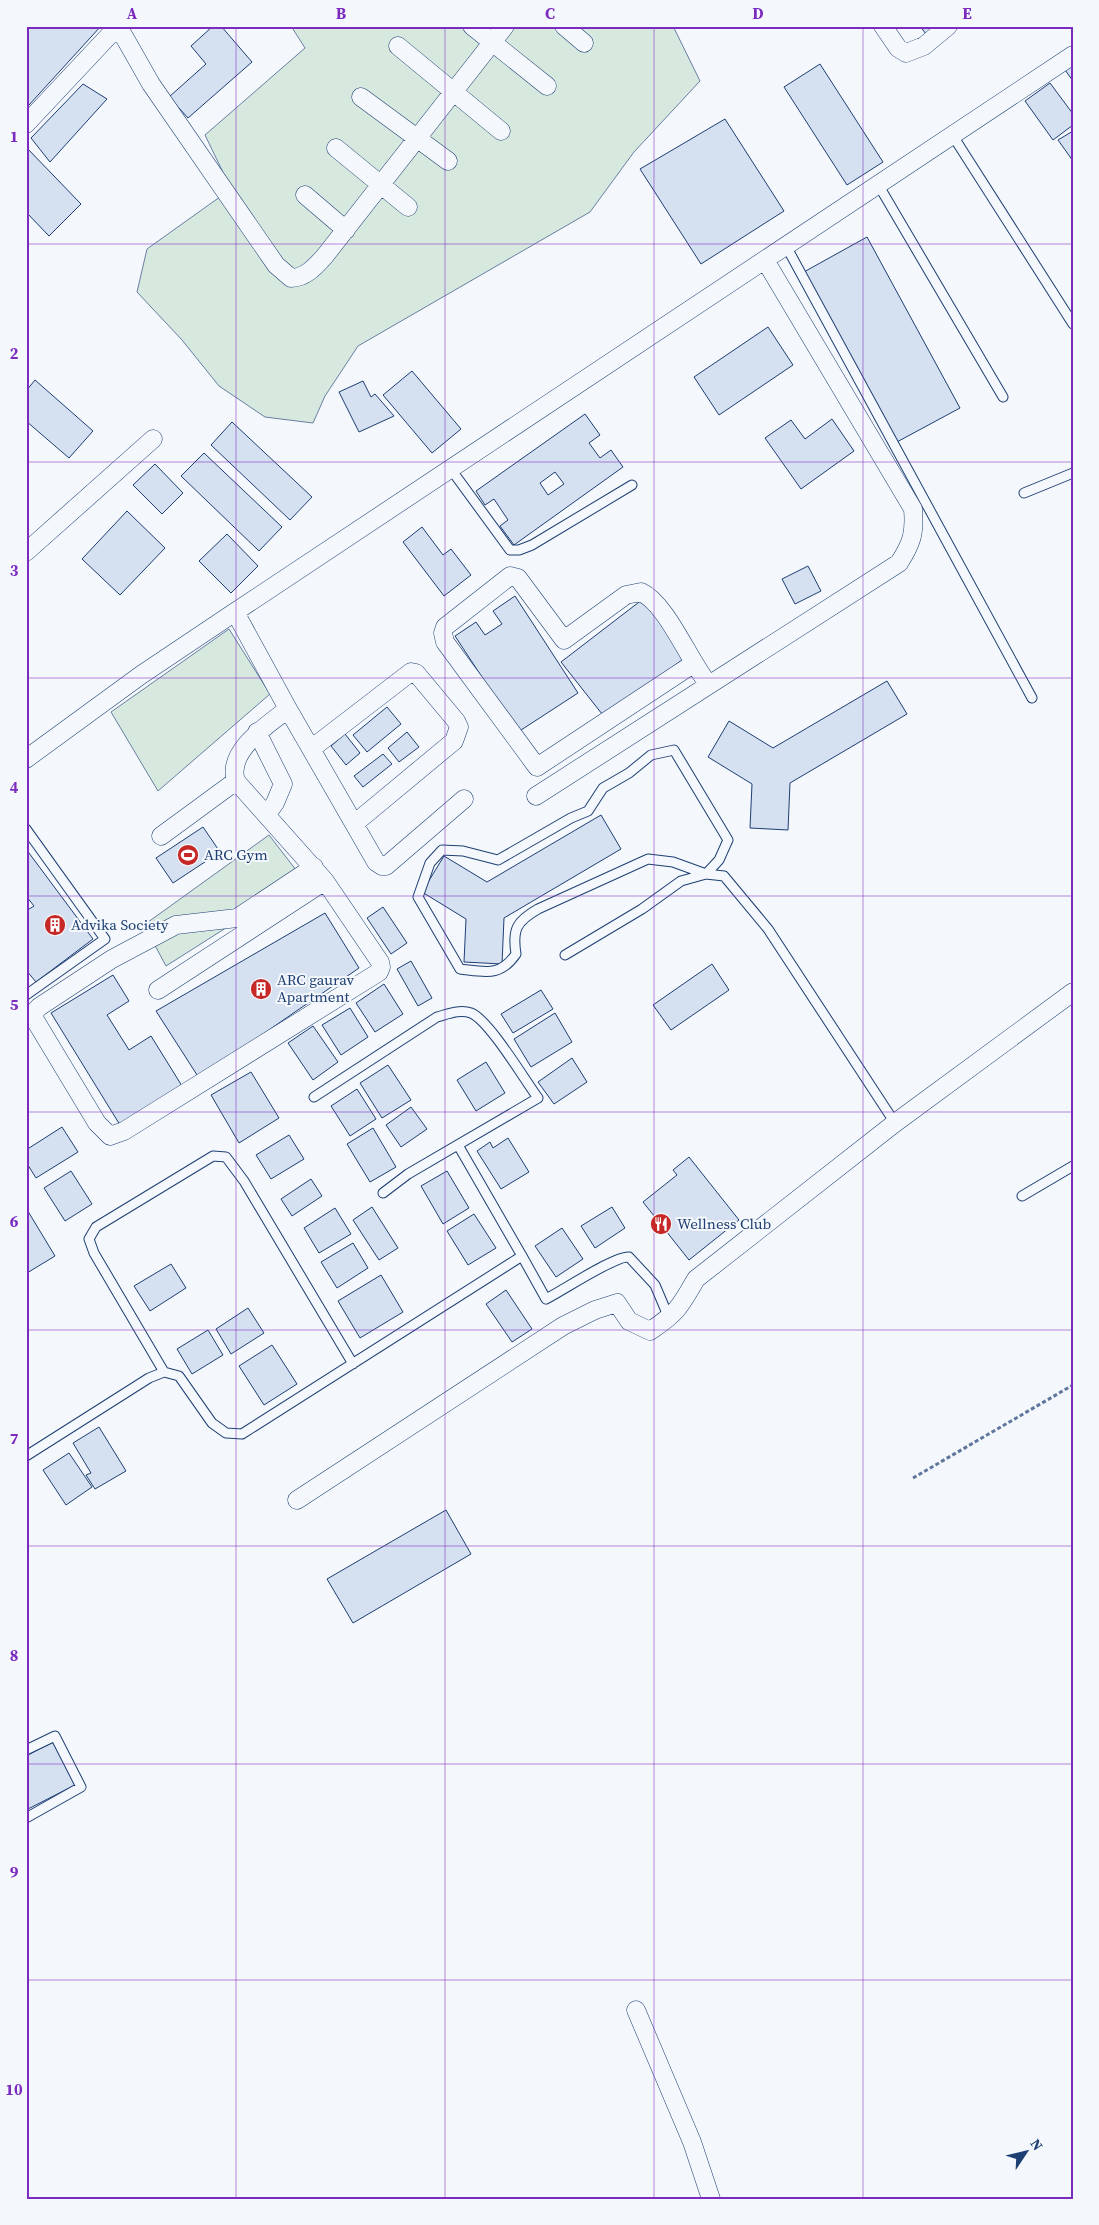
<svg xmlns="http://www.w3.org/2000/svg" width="1099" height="2225" font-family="'Source Serif 4',serif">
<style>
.green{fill:#d7e8df;stroke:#687fa3}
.building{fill:#d5e0f0;stroke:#1d3f73;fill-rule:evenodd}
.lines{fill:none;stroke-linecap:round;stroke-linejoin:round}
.lane-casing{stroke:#1d3f73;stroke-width:11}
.street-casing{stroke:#1d3f73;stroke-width:19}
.path{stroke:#5e769c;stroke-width:3;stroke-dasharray:4 2.5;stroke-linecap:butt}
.lane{stroke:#f4f7fb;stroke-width:9}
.street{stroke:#f4f7fb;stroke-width:18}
.grid{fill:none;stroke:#7b2cbf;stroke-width:1;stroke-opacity:0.55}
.labels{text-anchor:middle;stroke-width:4;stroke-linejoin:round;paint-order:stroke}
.poi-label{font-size:15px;fill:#1d3f73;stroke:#f4f7fb;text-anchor:start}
.neatline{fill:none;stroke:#7b2cbf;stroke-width:2}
.grid-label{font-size:16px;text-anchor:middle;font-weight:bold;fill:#7b2cbf}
</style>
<rect width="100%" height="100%" fill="#f4f7fb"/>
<path class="green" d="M291 26H673L700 81 634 152 590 212 358 346 325 396 313 423 265 417 219 386 182 340 137 292 147 249 231 189 205 135 305 48Z
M229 629 270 694 158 791 111 712Z
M269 835 303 879 166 966 144 925Z"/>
<path class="building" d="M26 26H101L29 105 26 102Z
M213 26H221L252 62 188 118 169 97 206 64 191 46Z
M920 26H936L926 34Z
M820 64 883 162 847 185 784 87Z
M1073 65V81L1065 70Z
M1050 83 1073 114V125L1053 140 1025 101Z
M83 84 107 99 50 162 31 138Z
M725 119 784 211 701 264 640 169Z
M1073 131V161L1058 140Z
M26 147 81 204 49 236 26 212Z
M867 237 960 408 895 443 802 273Z
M768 327 793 365 719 415 694 377Z
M412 371 461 429 432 453 383 395Z
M35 380 93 431 69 458 26 421V391Z
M363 381 371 397 375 394 394 416 359 432 339 392Z
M585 414 600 435 589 443 600 458 611 450 623 467 514 545 500 526 508 520 494 499 485 505 476 491ZM555 472 564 484 548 495 540 483Z
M832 419 854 451 801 489 765 438 791 420 805 439Z
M232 422 312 497 290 520 211 445Z
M204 453 282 527 259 551 181 476Z
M155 464 183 493 162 514 133 485Z
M127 511 165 548 120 595 82 559Z
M422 527 443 555 451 549 471 575 444 596 403 542Z
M227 534 258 566 231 593 199 561Z
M808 566 821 591 795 604 782 579Z
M515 596 578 693 518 732 455 636 476 622 485 635 502 624 493 611Z
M643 599 687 656 606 719 561 662Z
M887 681 907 714 790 783 788 830 750 828 752 784 708 757 729 721 773 748Z
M387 707 401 724 367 752 353 735Z
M407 732 419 747 399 762 388 748Z
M345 734 360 753 346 765 331 746Z
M383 754 392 764 363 787 354 776Z
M601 815 621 849 504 918 502 964 464 962 466 919 422 892 444 856 487 882Z
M203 827 220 852 173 883 156 858Z
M26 849 93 939 36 982 26 970V911L34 906 26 896Z
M383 907 407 943 391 954 367 918Z
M325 913 359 968 199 1078 156 1011Z
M411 961 432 998 418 1006 397 969Z
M712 964 729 990 671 1030 653 1005Z
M113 975 129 1001 107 1015 129 1050 151 1036 182 1086 120 1125 51 1013Z
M384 984 403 1014 375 1032 356 1003Z
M541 990 553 1009 513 1033 501 1014Z
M350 1008 368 1037 341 1055 322 1025Z
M555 1013 572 1042 531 1067 514 1039Z
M313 1026 338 1062 313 1080 288 1043Z
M572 1058 587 1082 554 1104 538 1082Z
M486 1062 505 1093 476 1111 457 1080Z
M388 1065 411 1100 382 1118 360 1083Z
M251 1072 279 1118 239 1143 211 1095Z
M357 1089 376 1119 350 1136 331 1106Z
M411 1107 427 1129 401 1147 386 1125Z
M62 1127 78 1152 36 1178 26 1162V1150Z
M373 1128 396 1167 370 1182 347 1144Z
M289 1135 304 1159 271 1179 256 1155Z
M508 1138 529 1172 501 1189 477 1151 490 1142 493 1148Z
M689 1157 739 1220 689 1260 643 1202 677 1175 673 1170Z
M71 1171 92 1204 65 1221 44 1188Z
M447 1171 469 1208 443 1224 421 1186Z
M311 1179 322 1196 292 1216 281 1199Z
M372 1207 398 1248 379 1260 353 1220Z
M612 1207 625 1228 595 1248 581 1226Z
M26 1208 55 1256 27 1273 26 1271Z
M335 1208 351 1234 319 1253 304 1228Z
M474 1214 496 1248 468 1265 447 1231Z
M562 1228 583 1259 556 1277 535 1246Z
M353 1243 368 1268 337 1288 321 1262Z
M171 1264 186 1288 150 1311 134 1286Z
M381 1275 403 1312 360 1338 338 1301Z
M506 1290 532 1329 512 1342 486 1304Z
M248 1308 264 1333 231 1354 216 1329Z
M208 1330 223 1355 192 1374 177 1349Z
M272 1345 297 1384 264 1405 239 1366Z
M99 1427 126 1471 95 1489 86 1475 91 1473 73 1443Z
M69 1453 92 1487 66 1505 43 1470Z
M446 1510 471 1554 353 1623 327 1579Z
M53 1742 75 1785 26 1810V1756Z"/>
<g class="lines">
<g class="lane-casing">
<path id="lane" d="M953 136 1073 324
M879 186 1003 397
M786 246 1032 698
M450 468 510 550H519L532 545 632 485
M1024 493 1073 473
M674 750 728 840 719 860 706 874 673 862 648 859 538 909C517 921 512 929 516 954 500 977 486 972 460 969L418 897 430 863 442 850 463 851 498 860 571 818 588 811 603 788 629 773 651 755Z
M26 829 105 939 26 995
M565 955 642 909 681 881 706 874 724 876 768 929 895 1123
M314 1097 437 1017C448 1014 460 1009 471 1013 489 1020 524 1079 538 1098L408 1174 383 1193
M458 1145 522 1256
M1022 1196 1073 1166
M164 1372 94 1253 89 1239 96 1227 213 1156 226 1157 244 1181 353 1364
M26 1456 149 1378 164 1372 179 1376 212 1423 226 1433 242 1434 522 1256 546 1299C562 1291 616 1255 629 1257L655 1285 669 1318
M26 1750 55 1736 81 1787 26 1818"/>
</g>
<g class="street-casing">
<path id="street" d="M118 26 151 84 276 265 291 278C305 278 315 267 324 257L505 26
M472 26 547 86
M564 26 584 43
M883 26 898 48 906 53 924 46 948 26
M398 46 501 131
M361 97 448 161
M26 124 118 26
M336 148 408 207
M305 195 346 230
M26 552 153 439
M693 664 537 767 445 642 443 633 445 627 510 576 518 578 564 640 626 595 641 592C667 604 689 661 709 685
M288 709 376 862 382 866H386L464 799
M257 732 283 784 275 803 267 814
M311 749 411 672 416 673 456 721 459 727 454 741 354 824
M26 759 141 675 235 612 1073 55
M536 796 899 563C912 543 915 533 913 509L765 260
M161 836 236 781
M314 867 237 918 176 925 112 959 39 1007 32 1015 97 1123 110 1136 124 1131 379 972 381 967 380 962 325 881
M158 990 325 881 236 781C226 752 267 725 288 709L235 612
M297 1500 563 1326 595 1310 617 1303 629 1321 650 1331C677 1313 680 1307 696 1279L895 1123 1073 992
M636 2010 692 2142 711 2199"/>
</g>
<path class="path" d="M913 1478 1073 1385"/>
<use href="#lane" class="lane"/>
<use href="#street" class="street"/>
</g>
<path class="grid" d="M236 26V2199M445 26V2199M654 26V2199M863 26V2199M26 244H1073M26 462H1073M26 678H1073M26 896H1073M26 1112H1073M26 1330H1073M26 1546H1073M26 1764H1073M26 1980H1073"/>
<defs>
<g id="stadium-disc" transform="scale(1.125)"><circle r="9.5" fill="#c62828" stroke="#f4f7fb"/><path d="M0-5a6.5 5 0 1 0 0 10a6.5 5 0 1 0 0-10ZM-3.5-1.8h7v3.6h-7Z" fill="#fff"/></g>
<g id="building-disc" transform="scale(1.125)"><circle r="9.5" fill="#c62828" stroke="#f4f7fb"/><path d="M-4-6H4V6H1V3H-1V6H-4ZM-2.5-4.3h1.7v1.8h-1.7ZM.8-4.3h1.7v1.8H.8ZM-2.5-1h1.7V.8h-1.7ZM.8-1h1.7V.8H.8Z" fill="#fff"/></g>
<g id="restaurant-disc" transform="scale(1.125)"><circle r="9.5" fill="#c62828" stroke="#f4f7fb"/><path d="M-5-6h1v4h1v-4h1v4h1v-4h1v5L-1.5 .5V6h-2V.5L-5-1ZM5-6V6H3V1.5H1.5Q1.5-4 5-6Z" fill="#fff"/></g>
</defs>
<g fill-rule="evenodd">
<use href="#stadium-disc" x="188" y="855"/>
<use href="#building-disc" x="55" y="925"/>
<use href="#building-disc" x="261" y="989"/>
<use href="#restaurant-disc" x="661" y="1224"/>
</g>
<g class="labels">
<g class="poi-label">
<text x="204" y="860">ARC Gym</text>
<text x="71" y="930">Advika Society</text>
<text x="277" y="985">ARC gaurav<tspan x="277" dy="17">Apartment</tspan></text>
<text x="677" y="1229">Wellness Club</text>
</g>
</g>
<rect width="1099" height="2225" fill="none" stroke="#f4f7fb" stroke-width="55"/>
<g transform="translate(1026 2152) rotate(55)" stroke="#f4f7fb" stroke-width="4" paint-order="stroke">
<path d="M0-4L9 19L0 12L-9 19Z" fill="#1d3f73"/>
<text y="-8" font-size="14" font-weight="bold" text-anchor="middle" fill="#1d3f73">N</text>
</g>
<rect x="28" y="28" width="1044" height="2170" class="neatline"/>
<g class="grid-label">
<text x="132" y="19">A</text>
<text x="341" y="19">B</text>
<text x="550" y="19">C</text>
<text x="758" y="19">D</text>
<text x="967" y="19">E</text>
<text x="14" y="142">1</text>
<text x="14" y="359">2</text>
<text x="14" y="576">3</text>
<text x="14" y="793">4</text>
<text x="14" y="1010">5</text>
<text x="14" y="1227">6</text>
<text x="14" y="1444">7</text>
<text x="14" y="1661">8</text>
<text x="14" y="1878">9</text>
<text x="14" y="2095">10</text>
</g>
</svg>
